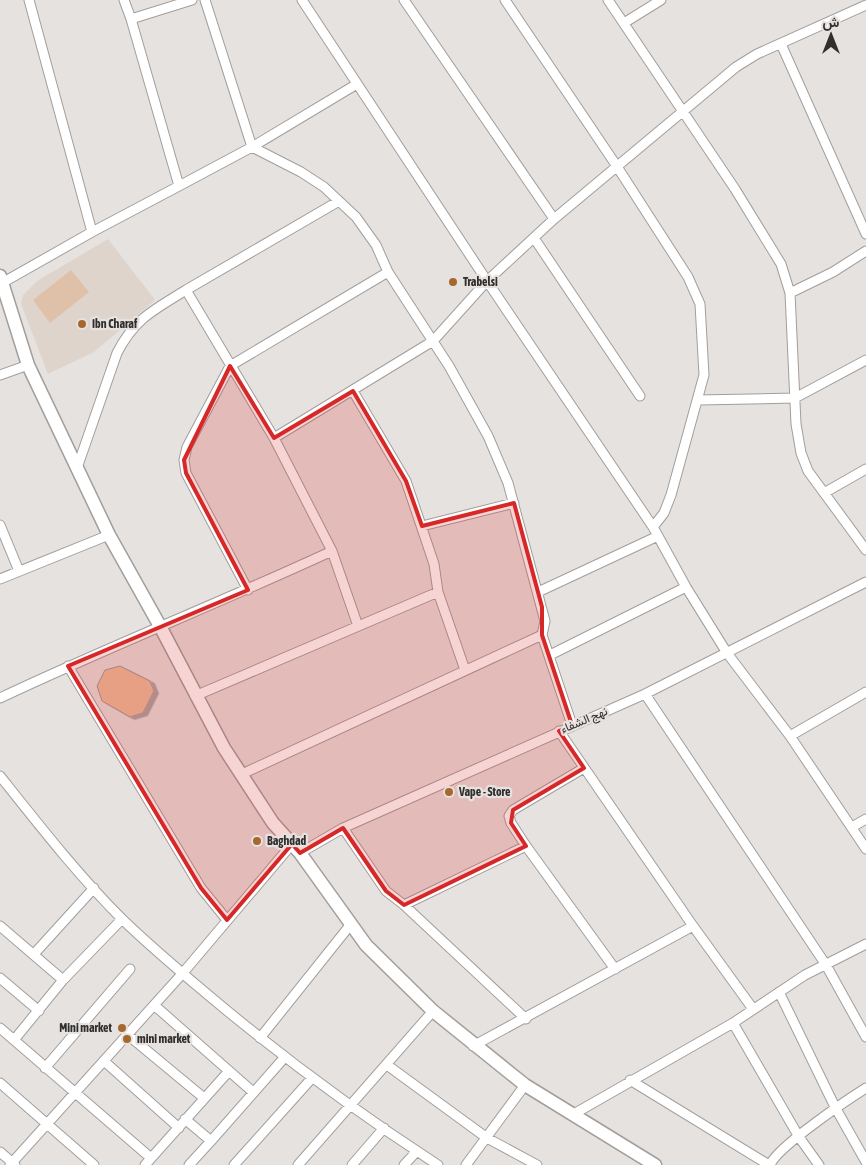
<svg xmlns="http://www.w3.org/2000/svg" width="866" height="1165" font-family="'Asap Condensed',Vazirmatn,sans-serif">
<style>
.built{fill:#dfd4cc}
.green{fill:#dfc1aa}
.building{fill:#ecbe9a;stroke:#9d9996;filter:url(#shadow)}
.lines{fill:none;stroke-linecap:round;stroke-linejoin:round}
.street-casing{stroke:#a29e9b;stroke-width:11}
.secondary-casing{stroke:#a29e9b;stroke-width:15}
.street{stroke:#fff;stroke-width:9}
.secondary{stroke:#fff;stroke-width:12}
.marked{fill:#d62828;fill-opacity:0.2;stroke:#d62828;stroke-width:4;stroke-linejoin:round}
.poi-dot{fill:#a7682f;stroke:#e6e2df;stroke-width:2}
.labels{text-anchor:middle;stroke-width:4.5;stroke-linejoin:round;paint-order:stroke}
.poi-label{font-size:12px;font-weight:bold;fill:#312f2e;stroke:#e6e2df;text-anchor:start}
.street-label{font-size:12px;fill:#312f2e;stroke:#e6e2df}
</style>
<defs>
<filter id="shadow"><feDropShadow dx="4.5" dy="2.5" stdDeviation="0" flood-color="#0004"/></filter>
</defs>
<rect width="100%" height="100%" fill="#e6e2df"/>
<path class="built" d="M108 239 155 300 94 352 48 374 21 304 23 295 37 281Z"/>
<path class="green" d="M71 270 89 292 50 323 33 300Z"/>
<path class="building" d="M120 666 150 681 154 691 143 713 130 717 102 701 97 686 105 670Z"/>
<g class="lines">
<g class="street-casing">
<path id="street" d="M29 0 92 232
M124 0 131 19
M205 0 252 147 301 172 324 187 356 217 376 245 388 272 449 366 488 436 508 483 545 621 542 635 242 774
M302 0 487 281 653 527 686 587 727 653 790 736 866 849
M404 0 554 219
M505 0 616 165 688 277 700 304 704 375 671 495 664 513 653 527
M608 0 735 189 781 264 790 293 796 424 801 453 808 471 866 550
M624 23 661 0
M781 44 866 234
M179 186 252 147 357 84
M534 238 640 396
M2 283 92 232 179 186 131 19 192 0
M186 290 339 201
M790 293 833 272 866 251
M0 375 28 365
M698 400 795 398 866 360
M274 438 332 551 358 626
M77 468 117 353C135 318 154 310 186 290L274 438 433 341 487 281 554 219 736 67 757 54 866 5
M824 493 866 469
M0 525 19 571
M422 526 514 503
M0 579 109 535
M248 590 186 473 184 460 187 447 230 366 388 272
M438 592 465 670
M538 592 658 536
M542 635 572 725
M550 655 686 587
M68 666 201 888 227 920
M645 694 826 965 866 1037
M195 696 438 592 434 564 406 481 353 391
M0 698C110 646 222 602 332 551
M559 731 693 926 753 1009
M790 736 866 692
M584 768 513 810 509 816 511 823 526 846 615 969
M0 776C39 825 78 875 122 919 155 951 190 980 225 1009 293 1065 364 1117 438 1165
M852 827 866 819
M343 828 386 891 404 905 526 1019
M300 853 343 828 645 694 866 582
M404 905 526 846
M0 926 63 980
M34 954 94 888
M0 978 39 1011
M779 992 835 1107 866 1162
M154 1005 253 1092
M733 1023 799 1137 819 1165
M0 1028 151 1158
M128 1035 204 1098
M260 1038 351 924
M14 1040 63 980 122 919
M473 1046 693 926
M104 1061 179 1128
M387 1065 487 1138 537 1165
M45 1068 130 969
M630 1080 769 1165
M0 1083 94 1165
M572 1115 733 1023 805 975 866 944
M185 1119 211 1141 284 1058
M0 1152 15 1165
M10 1165 182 974 292 844
M145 1165 229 1071
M189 1165 211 1141
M234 1165 312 1078
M298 1165 433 1011
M352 1165 384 1128
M404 1165 417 1151
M466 1165 525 1085
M770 1165C777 1147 847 1100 866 1088"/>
</g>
<g class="secondary-casing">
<path id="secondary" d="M0 276 28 365 109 535 161 628 224 748 273 823 300 853 366 945 433 1011 525 1085 655 1165"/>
</g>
<use href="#street" class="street"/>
<use href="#secondary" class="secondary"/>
</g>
<path class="marked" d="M230 366 274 438 353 391 406 481 422 526 514 503 542 607V635L572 725 559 731 584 768 513 810 511 823 526 846 404 905 386 891 343 828 300 853 292 844 227 920 201 888 68 666 248 590 186 473 184 460Z"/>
<g class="poi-dot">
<circle cx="453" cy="282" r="5"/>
<circle cx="82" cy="324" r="5"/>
<circle cx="449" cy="792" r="5"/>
<circle cx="257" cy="841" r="5"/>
<circle cx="122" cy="1028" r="5"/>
<circle cx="127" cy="1039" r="5"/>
</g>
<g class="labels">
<g class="poi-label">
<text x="463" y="286">Trabelsi</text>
<text x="92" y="328">Ibn Charaf</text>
<text x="459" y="796">Vape - Store</text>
<text x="267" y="845">Baghdad</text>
<text x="112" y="1032" text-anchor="end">Mini market</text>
<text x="137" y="1043">mini market</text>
</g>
<g class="street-label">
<text transform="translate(584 720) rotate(-23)" y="4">نهج الشفاء</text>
</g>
</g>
<g transform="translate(831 35)" stroke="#e6e2df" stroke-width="4" paint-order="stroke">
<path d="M0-4L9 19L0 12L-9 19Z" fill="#312f2e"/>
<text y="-8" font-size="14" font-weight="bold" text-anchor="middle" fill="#312f2e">ش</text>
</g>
</svg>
